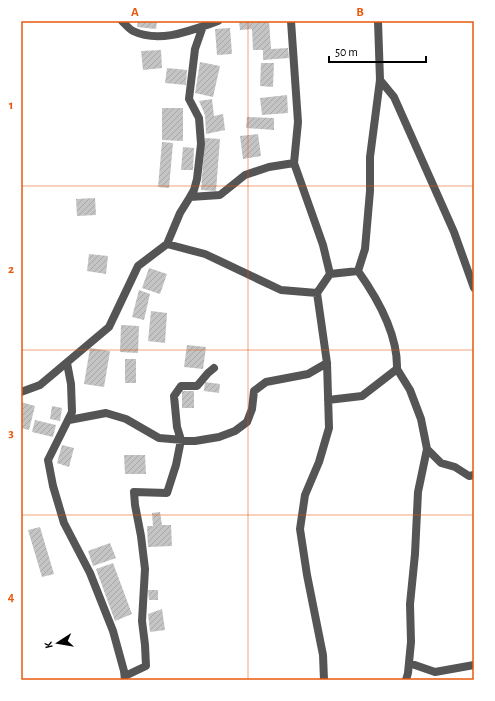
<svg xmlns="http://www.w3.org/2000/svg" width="495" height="701" font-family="'Alegreya Sans',sans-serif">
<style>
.building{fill:url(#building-hatch)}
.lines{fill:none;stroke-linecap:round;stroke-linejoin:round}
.street{stroke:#555;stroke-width:8}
.grid{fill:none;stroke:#e8590c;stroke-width:1;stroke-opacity:0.55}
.neatline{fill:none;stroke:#e8590c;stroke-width:1.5}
.grid-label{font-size:13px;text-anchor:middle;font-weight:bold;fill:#e8590c}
</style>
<defs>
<pattern id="building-hatch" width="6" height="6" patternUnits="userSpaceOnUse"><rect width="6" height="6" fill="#c4c4c4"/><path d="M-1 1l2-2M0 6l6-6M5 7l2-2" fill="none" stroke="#a7a7a7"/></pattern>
</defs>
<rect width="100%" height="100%" fill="#fff"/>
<path class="building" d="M138 21H157L156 29 137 27Z
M239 21H269L271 49 288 48 289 58 263 60V50H253L252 29 240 30Z
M230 28 232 54 217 55 215 29Z
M161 50 162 68 143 70 141 51Z
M200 62 220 66 213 97 195 93Z
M261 63H274L273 87 260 86Z
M167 68 187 70 186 85 165 83Z
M287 95 288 113 262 115 260 98Z
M212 99 214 116 223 114 225 130 206 134 205 115 199 101Z
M162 108H183V141L162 140Z
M247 117 274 118V130L246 128Z
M258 134 261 156 243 159 240 136Z
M205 138 220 139 216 191 201 190Z
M162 142 173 143 169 188 158 187Z
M183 147 194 148 193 170H181Z
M95 198 96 215 77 216 76 199Z
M89 254 108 256 106 274 87 271Z
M149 268 167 274 160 294 142 288Z
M139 290 150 294 144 320 132 317Z
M151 311 167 313 165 343 148 341Z
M121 325 139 326 138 353 120 352Z
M187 345 206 347 203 369 184 367Z
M90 348 110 351 104 387 84 384Z
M125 359H136V383H125Z
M205 382 220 384 219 393 204 391Z
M182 391H194V408H182Z
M21 402 35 406 29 430 21 428Z
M52 406 62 408 60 421 50 419Z
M35 420 56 425 53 437 32 432Z
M62 445 74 448 69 467 57 463Z
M124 455H145L146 474H125Z
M160 512 162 525H171L172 546 148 547 147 526H153L152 513Z
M40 527 54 574 42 577 28 530Z
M110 543 116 558 93 566 88 551Z
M113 563 132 614 115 621 96 569Z
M148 590H158V600H149Z
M162 609 165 630 150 632 148 614Z"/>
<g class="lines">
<path class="street" d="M122 21C125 24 129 29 133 31 160 44 192 30 218 21
M291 21 298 122 294 163
M380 80 394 97 454 232 474 288
M190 197 194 190 197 179 201 144 199 118 189 99 195 49 203 26
M167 244 180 213 190 197 220 195 245 175 269 167 294 163 323 245 330 274
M317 293 327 363 329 428 319 462 305 495 300 529 307 575 323 655 324 680
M67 363 71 384 72 412 48 460 53 486 64 523 90 573 113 631 124 671 125 680
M397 369 410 390 421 419 427 449 418 492 415 554 410 604 411 642 408 673 406 680
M21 392 40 385 109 327 138 266 167 244 205 254 281 290 317 293 330 274 358 271 365 249 370 191V157L380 80 378 21
M328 400 362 396 397 369C398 334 378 299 358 271
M69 420 106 413 126 419 159 438 195 441 219 437 235 431 247 422 252 409 254 391 266 382 308 374 327 363
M427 449 441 463 455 467 469 476 474 475
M409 663 435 672 474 665
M125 676 146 666 145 645 142 621 145 569 141 536 135 505 134 492 167 493 176 465 181 440 177 427 174 396 181 386H197L208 373 214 368"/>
</g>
<path class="grid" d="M248 21V680M21 186H474M21 350H474M21 515H474"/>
<rect width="495" height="701" fill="none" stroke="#ffffff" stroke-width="44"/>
<g transform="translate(58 643) rotate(258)" stroke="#ffffff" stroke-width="3" paint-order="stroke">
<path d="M0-3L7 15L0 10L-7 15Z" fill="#000000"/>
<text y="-6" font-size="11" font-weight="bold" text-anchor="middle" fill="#000000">K</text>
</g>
<path d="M329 56v6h97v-6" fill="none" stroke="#000000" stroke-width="2"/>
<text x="335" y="56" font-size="12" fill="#000000" stroke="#ffffff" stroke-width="3" paint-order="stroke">50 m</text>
<rect x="22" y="22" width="451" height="657" class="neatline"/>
<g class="grid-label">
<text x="135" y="16">A</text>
<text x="360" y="16">B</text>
<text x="11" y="109">1</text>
<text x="11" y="273">2</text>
<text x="11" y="437">3</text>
<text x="11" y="601">4</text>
</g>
</svg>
